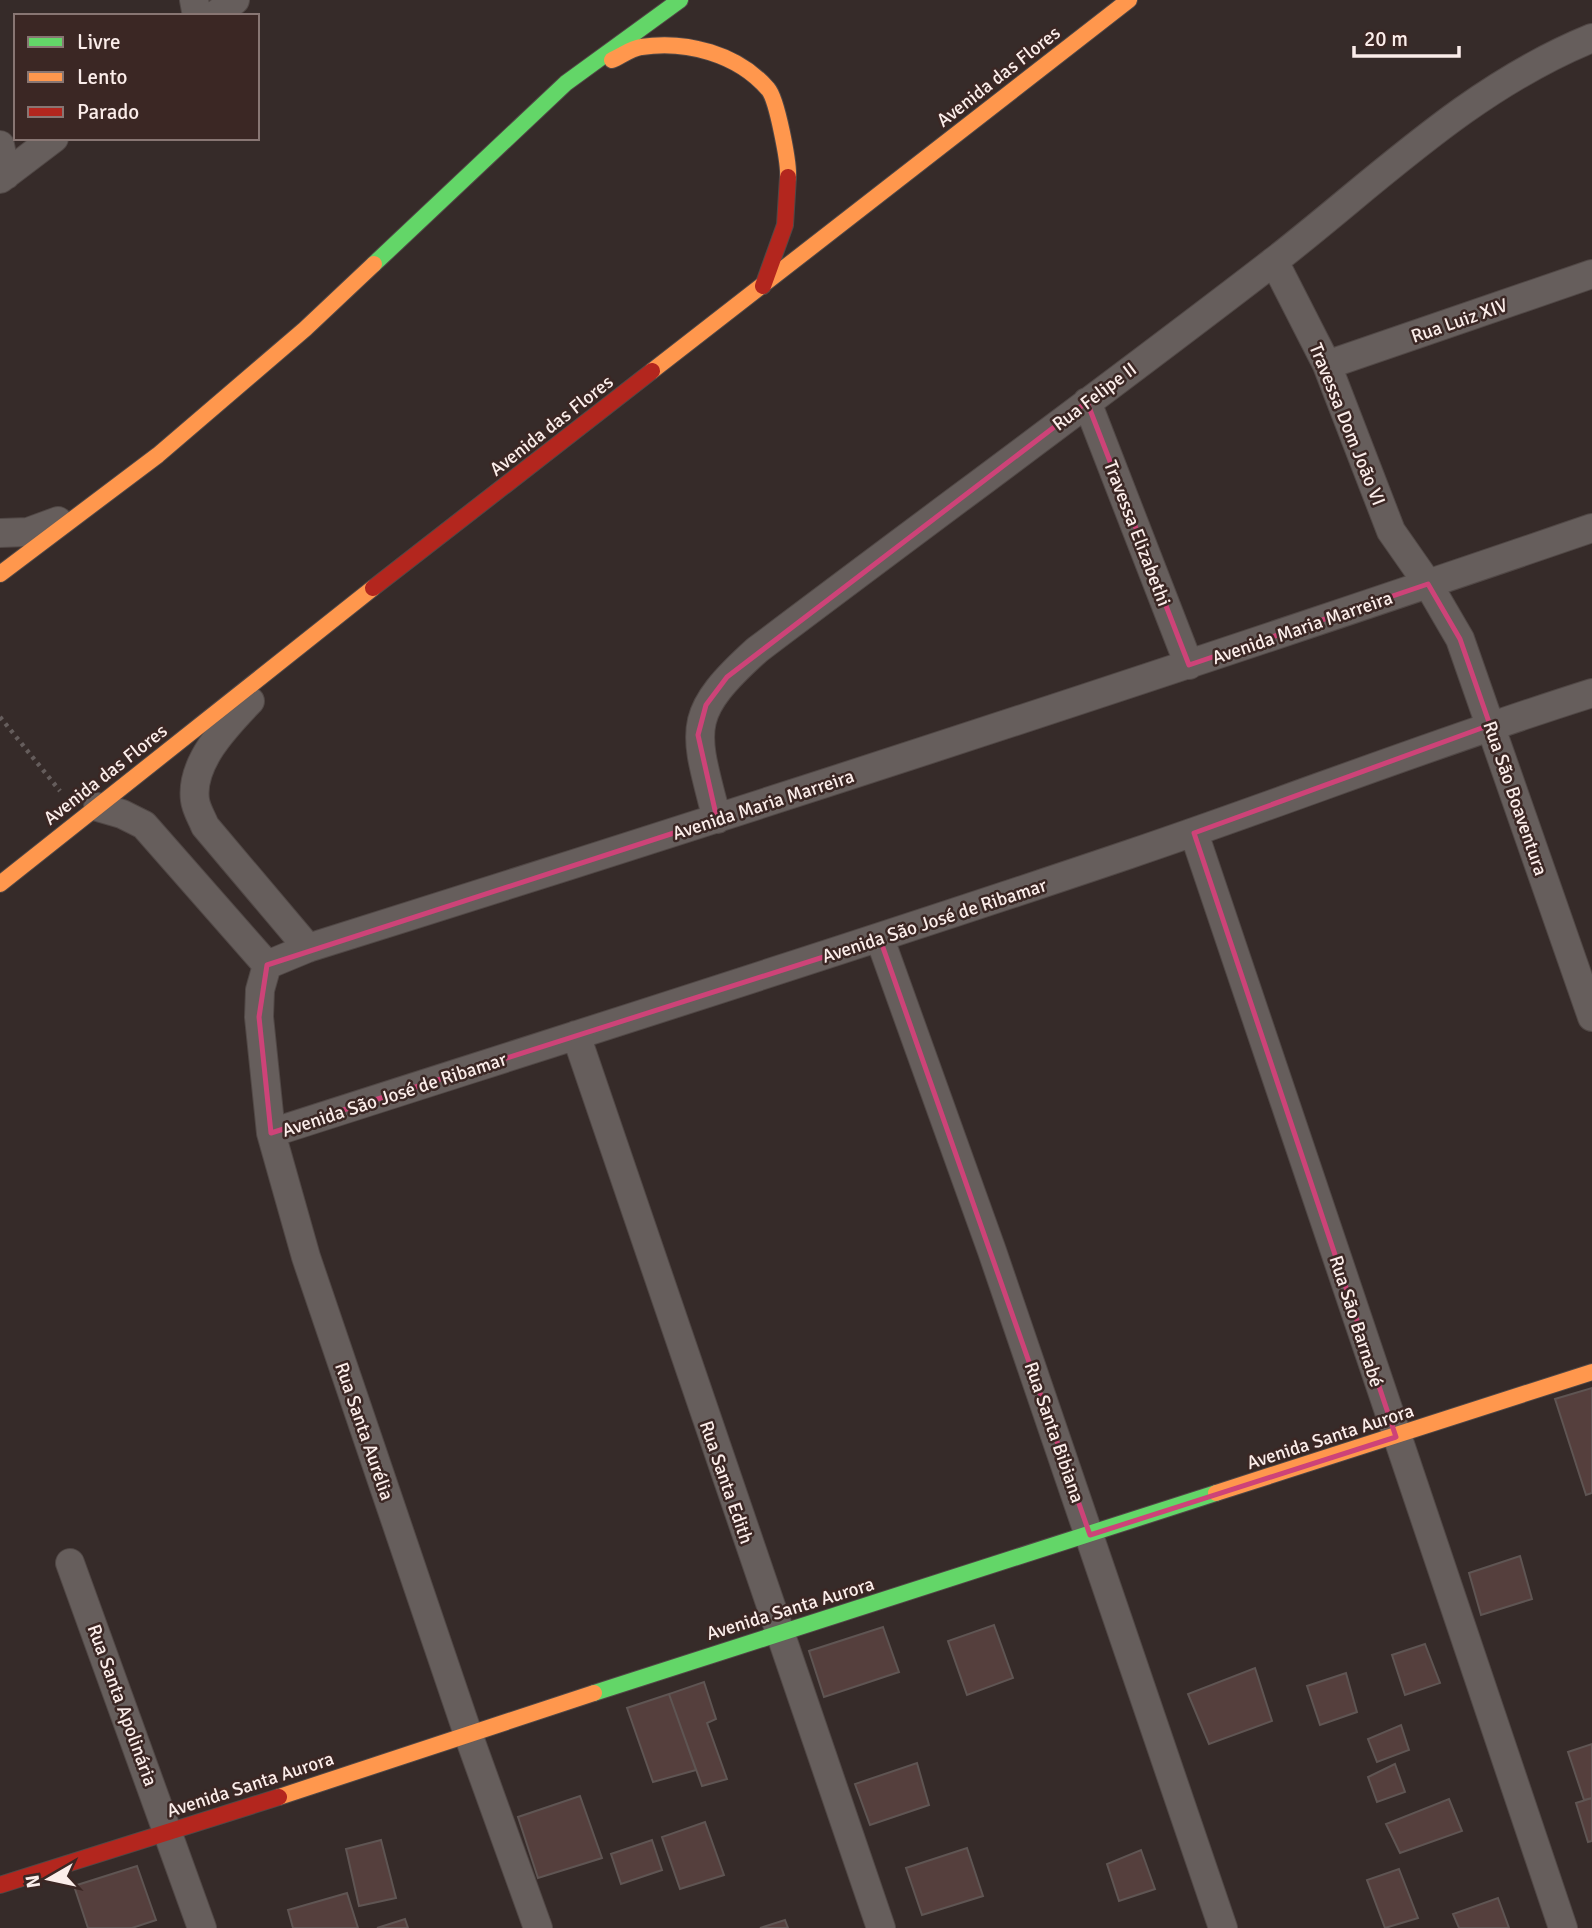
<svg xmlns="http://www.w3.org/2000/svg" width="1592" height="1928" font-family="Signika,sans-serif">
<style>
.building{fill:#553f3d;stroke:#5f5553;stroke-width:2}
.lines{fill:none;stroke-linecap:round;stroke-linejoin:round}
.street-casing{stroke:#514846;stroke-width:30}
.fast-casing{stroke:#514846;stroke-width:18}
.slow-casing{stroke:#514846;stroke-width:18}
.jam-casing{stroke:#514846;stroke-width:18}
.path{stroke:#655d5c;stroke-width:4.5;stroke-dasharray:3.5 5;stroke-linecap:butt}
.street{stroke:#665e5c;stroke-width:28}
.fast{stroke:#63d668;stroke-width:16}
.slow{stroke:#ff974d;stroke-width:16}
.jam{stroke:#b3261e;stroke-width:16}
.marked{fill:none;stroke:#cd4378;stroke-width:5;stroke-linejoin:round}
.labels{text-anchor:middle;stroke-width:5;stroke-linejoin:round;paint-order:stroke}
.street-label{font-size:19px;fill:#fbedea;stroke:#3b2724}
</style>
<rect width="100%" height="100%" fill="#362b29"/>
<path class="building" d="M1592 1388V1493L1586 1495 1555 1399Z
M1520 1556 1532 1599 1481 1615 1469 1573Z
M994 1625 1013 1678 967 1695 948 1641Z
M883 1627 899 1672 824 1697 809 1651Z
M1425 1644 1440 1683 1405 1695 1392 1655Z
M1255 1668 1272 1721 1209 1744 1188 1694Z
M1346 1673 1357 1712 1320 1725 1307 1686Z
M704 1682 716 1719 707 1723 727 1779 702 1786 669 1694Z
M669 1694 696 1770 653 1782 627 1708Z
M1401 1725 1409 1750 1377 1762 1368 1739Z
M1592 1744V1798L1584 1800 1568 1752Z
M917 1763 929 1805 870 1825 855 1784Z
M1395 1764 1405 1792 1377 1802 1368 1777Z
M580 1796 602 1858 538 1878 518 1817Z
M1592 1798V1841L1588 1842 1576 1803Z
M1449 1799 1462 1831 1400 1853 1386 1824Z
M705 1822 724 1875 680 1889 662 1837Z
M381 1840 396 1898 359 1906 346 1849Z
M652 1840 662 1870 621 1884 611 1854Z
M967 1848 983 1896 922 1915 906 1868Z
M1141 1850 1155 1889 1119 1901 1107 1864Z
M137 1866 156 1920 132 1928H88L74 1886Z
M1399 1869 1418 1918 1385 1928 1367 1880Z
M347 1893 358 1928H293L288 1910Z
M1498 1898 1509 1928H1459L1453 1914Z
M405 1919 408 1928H377Z
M785 1920 788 1928H760Z"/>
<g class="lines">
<g class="street-casing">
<path id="street" d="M194 0 197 16
M214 16 235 0
M0 145 6 175
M0 179 54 138
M1274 261 1327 365 1391 531 1428 584 1460 639 1592 1017
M1327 365 1592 274
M1087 402 1189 665
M0 533 28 532 58 521
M250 701C226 726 190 763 195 800 196 809 202 818 205 826L308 948
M98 807 122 814 144 825 267 965
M717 819C694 729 684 716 757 650 929 520 1103 393 1273 262 1376 182 1469 88 1592 38
M1194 833 1563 1928
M880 939 992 1251 1223 1928
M576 1035 881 1928
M271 1133C557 1041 844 951 1130 854 1284 802 1436 742 1592 693
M70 1563 202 1928
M538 1928 468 1734 306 1257 271 1133 259 1017 260 990 267 965 308 948C738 813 1166 674 1592 528"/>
</g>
<g class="fast-casing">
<path id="fast" d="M374 264 566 83 680 0
M594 1693 1216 1493"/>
</g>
<g class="slow-casing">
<path id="slow" d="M612 60C621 56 632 48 641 47 686 40 738 54 768 89 777 99 789 163 788 177
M652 371 1129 0
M0 574 158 455 305 329 374 264
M0 884 373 588
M1216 1493 1592 1372
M279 1797 594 1693"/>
</g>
<g class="jam-casing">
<path id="jam" d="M763 286 785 225 788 177
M373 588 652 371
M0 1885 279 1797"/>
</g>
<path class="path" d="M0 717 60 791"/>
<use href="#street" class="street"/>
<use href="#fast" class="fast"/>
<use href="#slow" class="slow"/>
<use href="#jam" class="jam"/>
</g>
<path class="marked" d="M1087 402 1189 665 1428 584 1460 639 1490 725 1194 833 1396 1437 1090 1535 880 939 271 1133 259 1017 267 965 717 819 698 735 706 705 727 677Z"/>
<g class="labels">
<g class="street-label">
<text transform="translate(998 76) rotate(-38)" y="7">Avenida das Flores</text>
<text transform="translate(1459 320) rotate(-19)" y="7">Rua Luiz XIV</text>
<text transform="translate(1094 396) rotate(-37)" y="7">Rua Felipe II</text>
<text transform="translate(1348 424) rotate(68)" y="7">Travessa Dom João VI</text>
<text transform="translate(551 425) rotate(-38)" y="7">Avenida das Flores</text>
<text transform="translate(1138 533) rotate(69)" y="7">Travessa Elizabethi</text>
<text transform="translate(1302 627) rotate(-19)" y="7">Avenida Maria Marreira</text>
<text transform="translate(105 774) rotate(-38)" y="7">Avenida das Flores</text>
<text transform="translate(1516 798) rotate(71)" y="7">Rua São Boaventura</text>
<text transform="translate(763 804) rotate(-18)" y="7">Avenida Maria Marreira</text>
<text transform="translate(934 920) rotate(-18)" y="7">Avenida São José de Ribamar</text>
<text transform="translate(394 1094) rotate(-18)" y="7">Avenida São José de Ribamar</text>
<text transform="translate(1357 1321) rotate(72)" y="7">Rua São Barnabé</text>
<text transform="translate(365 1431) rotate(71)" y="7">Rua Santa Aurélia</text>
<text transform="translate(1055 1432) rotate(71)" y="7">Rua Santa Bibiana</text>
<text transform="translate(1330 1436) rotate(-18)" y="7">Avenida Santa Aurora</text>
<text transform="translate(727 1482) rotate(71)" y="7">Rua Santa Edith</text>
<text transform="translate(790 1608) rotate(-17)" y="7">Avenida Santa Aurora</text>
<text transform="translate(123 1705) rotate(70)" y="7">Rua Santa Apolinária</text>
<text transform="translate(250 1784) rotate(-18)" y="7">Avenida Santa Aurora</text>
</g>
</g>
<rect x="14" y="14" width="245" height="126" fill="#3b2724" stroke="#887673" stroke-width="2"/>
<rect x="28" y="37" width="35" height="10" fill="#63d668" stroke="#887673" stroke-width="2"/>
<text x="77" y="49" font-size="21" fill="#fbedea">Livre</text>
<rect x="28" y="72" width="35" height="10" fill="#ff974d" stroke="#887673" stroke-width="2"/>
<text x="77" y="84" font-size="21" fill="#fbedea">Lento</text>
<rect x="28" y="107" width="35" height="10" fill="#b3261e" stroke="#887673" stroke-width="2"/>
<text x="77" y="119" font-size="21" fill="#fbedea">Parado</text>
<g transform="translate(49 1879) rotate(261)" stroke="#3b2724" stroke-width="5" paint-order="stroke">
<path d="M0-5L12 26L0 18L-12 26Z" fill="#fbedea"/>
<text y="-10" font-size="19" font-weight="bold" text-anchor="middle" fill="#fbedea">N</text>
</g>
<path d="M1354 46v10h105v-10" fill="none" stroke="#fbedea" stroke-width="3.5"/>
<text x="1364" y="46" font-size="21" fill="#fbedea" stroke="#3b2724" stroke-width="5" paint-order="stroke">20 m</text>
</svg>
